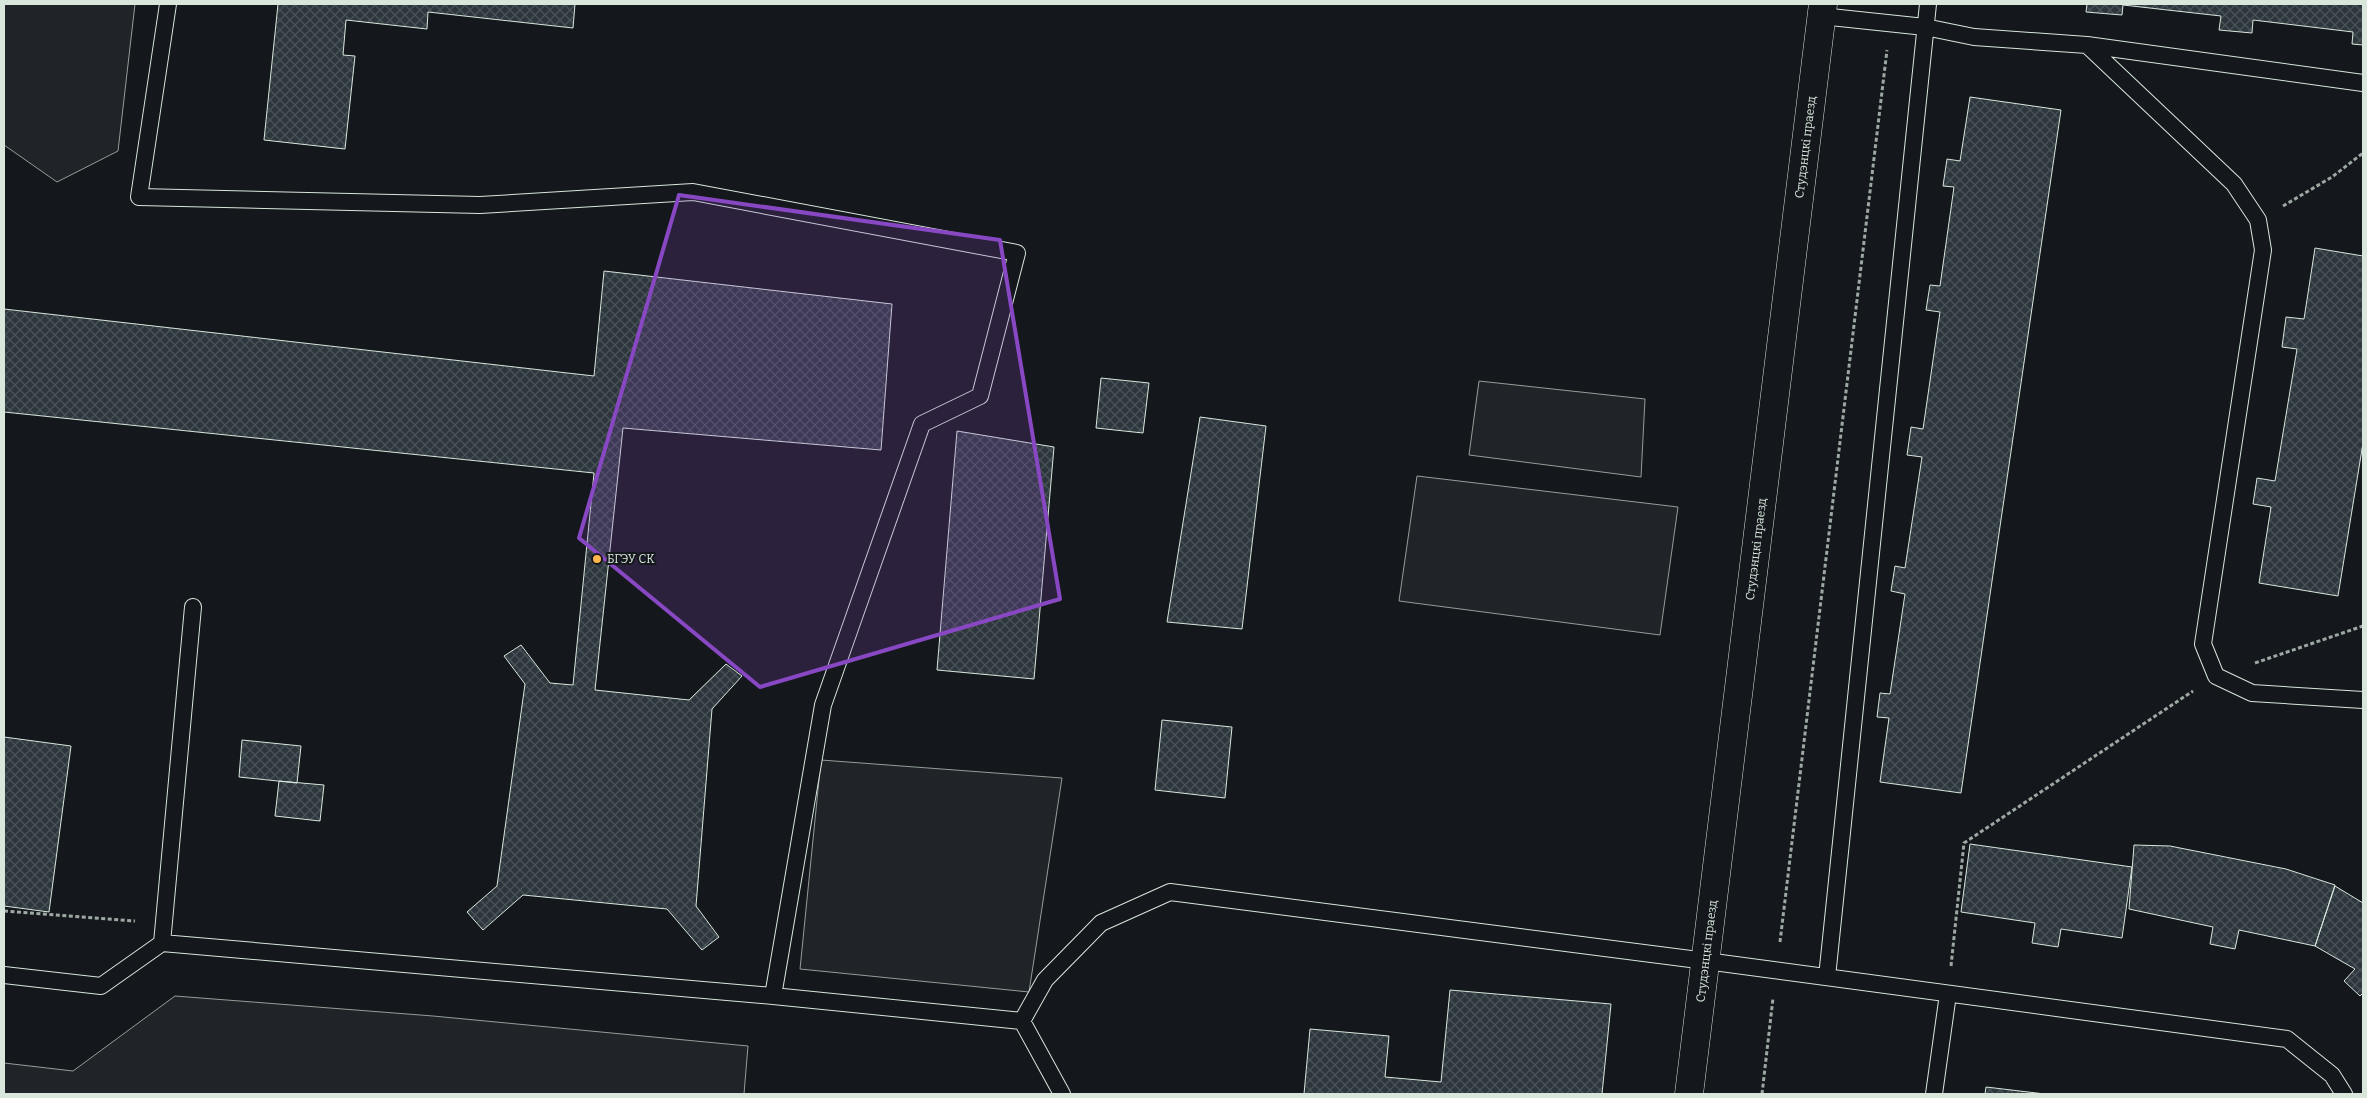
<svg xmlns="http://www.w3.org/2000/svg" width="2367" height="1098" font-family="Bitter,serif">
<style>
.green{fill:#202428;stroke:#939e99}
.building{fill:url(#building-cross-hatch);stroke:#d8e6dc}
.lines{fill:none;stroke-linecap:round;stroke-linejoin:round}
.lane-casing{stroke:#d8e6dc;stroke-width:18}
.street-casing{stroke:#d8e6dc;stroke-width:29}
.path{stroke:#9da8a2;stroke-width:3;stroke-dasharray:4 2.5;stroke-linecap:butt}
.lane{stroke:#14181c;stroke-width:16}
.street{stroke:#14181c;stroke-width:28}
.marked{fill:#8948c3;fill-opacity:0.2;stroke:#8948c3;stroke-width:4;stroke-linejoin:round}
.poi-dot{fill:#ffb74d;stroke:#14181c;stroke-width:2}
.labels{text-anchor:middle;stroke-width:4;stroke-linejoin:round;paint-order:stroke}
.street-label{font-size:12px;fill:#d8e6dc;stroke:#14181c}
.poi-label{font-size:12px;fill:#d8e6dc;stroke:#14181c;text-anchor:start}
</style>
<defs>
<pattern id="building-cross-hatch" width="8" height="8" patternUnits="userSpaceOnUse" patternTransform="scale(1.25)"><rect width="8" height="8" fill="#2c363c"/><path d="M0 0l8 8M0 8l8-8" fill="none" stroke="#4a5358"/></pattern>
</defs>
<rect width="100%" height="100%" fill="#14181c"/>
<path class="green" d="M4 4H135L118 151 57 182 4 145Z
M1479 381 1645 399 1641 477 1469 455Z
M1417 476 1678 507 1660 635 1399 601Z
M821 760 1062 778 1029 992 800 969Z
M175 996 433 1016 748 1046 744 1094H4V1063L73 1071Z"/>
<path class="building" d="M278 4H575L573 28 428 12 427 29 346 20 343 55 355 56 345 149 264 140Z
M2087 4H2363V45L2352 44 2353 32 2253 20 2252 33 2219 30 2221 16 2123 5 2122 15 2086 12Z
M1970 97 2061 110 1961 793 1880 782 1889 718 1877 717 1880 693 1890 694 1905 594 1891 591 1895 566 1905 568 1922 457 1907 455 1911 427 1923 429 1940 312 1926 310 1930 285 1940 286 1954 187 1943 186 1947 159 1960 161Z
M2315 248 2363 256V443L2338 596 2259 583 2271 507 2253 504 2257 478 2275 481 2297 349 2282 347 2286 317 2304 319Z
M604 271 892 304 881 450 623 428 595 690 689 700 726 664 742 676 712 709 696 906 719 937 702 950 667 909 523 895 483 930 467 912 497 886 525 684 504 656 521 645 550 683 573 685 594 473 4 412V309L594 376Z
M1101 378 1149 383 1143 433 1096 428Z
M1200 417 1266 426 1242 629 1167 622Z
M957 431 1054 447 1034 679 937 670Z
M1162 720 1232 727 1225 798 1155 790Z
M4 737 71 746 49 912 4 906Z
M242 740 301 746 297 783 239 777Z
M279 781 324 785 320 821 275 816Z
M1970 844 2132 867 2122 938 2061 929 2058 947 2032 943 2035 923 1961 912Z
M2134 845 2170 846 2286 869 2335 885 2315 946 2239 930 2235 949 2210 944 2213 927 2129 909Z
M2335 886 2363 903V993L2360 996 2344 981 2355 969 2315 946Z
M1450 990 1611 1004 1602 1094H1304L1310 1029 1389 1036 1385 1077 1441 1082Z
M1986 1087 2045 1094H1985Z"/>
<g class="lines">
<g class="lane-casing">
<path id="lane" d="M168 4 139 197 480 205 693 192 1017 253 980 396 922 424 823 705 773 996
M1821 16 1925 27 1974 37 2087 45 2363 83
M2087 45 2234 184 2258 220 2263 250 2203 644 2216 676 2252 693 2363 700
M162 943 193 607
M4 975 101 986 162 943 773 996 1022 1021 1045 980 1101 923 1170 892 1706 961 2287 1039 2332 1075 2344 1094
M1827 977 1928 4
M1022 1021 1062 1094
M1934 1094 1948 994"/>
</g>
<g class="street-casing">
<g id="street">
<path id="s1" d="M1689 1094 1823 4"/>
</g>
</g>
<path class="path" d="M2283 206 2332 177 2363 153
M2255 663 2363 626
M4 911 135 921
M1780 942 1887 50
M1951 966 1964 843 2193 691
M1762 1094 1773 998"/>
<use href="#lane" class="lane"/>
<use href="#street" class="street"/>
</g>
<path class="marked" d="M679 195 1000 240 1060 599 760 687 579 538Z"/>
<circle class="poi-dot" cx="597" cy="559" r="5"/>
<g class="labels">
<g class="street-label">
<text dy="4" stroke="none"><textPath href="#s1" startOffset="954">Студэнцкі праезд</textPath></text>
<text dy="4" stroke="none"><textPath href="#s1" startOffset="549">Студэнцкі праезд</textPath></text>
<text dy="4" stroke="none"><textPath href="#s1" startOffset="144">Студэнцкі праезд</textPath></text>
</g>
<g class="poi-label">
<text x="607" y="563">БГЭУ СК</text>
</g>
</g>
<rect width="2367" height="1098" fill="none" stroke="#d8e6dc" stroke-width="10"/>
</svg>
